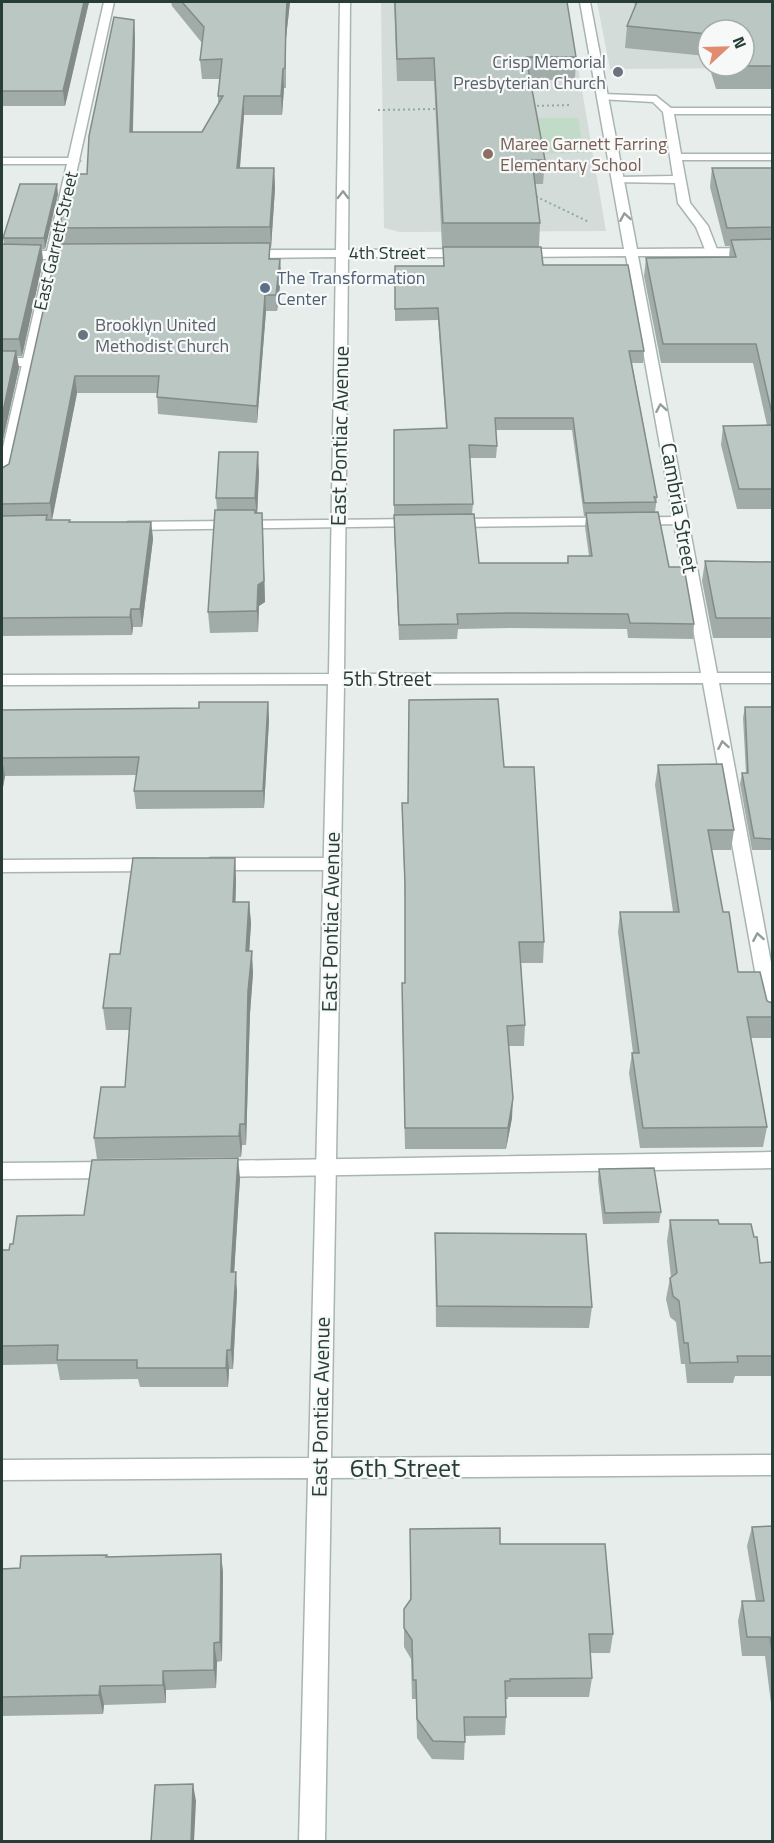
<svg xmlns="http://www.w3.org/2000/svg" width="774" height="1843" font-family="'Titillium Web',sans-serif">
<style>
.built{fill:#d4dcd9;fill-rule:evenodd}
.green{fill:#c1dbc8}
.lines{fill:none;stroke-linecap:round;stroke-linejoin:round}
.service-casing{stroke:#a9b5b1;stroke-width:3}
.minor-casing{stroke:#a9b5b1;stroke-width:3}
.path{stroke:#8aaca2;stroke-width:2;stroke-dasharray:2 3;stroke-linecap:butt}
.service{fill:#fff;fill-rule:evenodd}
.minor{fill:#fff;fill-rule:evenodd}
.wall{fill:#a1aba8;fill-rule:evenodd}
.shaded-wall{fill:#838b88}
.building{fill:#bbc7c3;stroke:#838b88;stroke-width:1.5}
.oneway{stroke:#939e9b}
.worship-dot{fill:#6b7280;stroke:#f6f9f8;stroke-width:2}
.education-dot{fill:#8d6e63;stroke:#f6f9f8;stroke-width:2}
.service-dot{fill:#5c6f8a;stroke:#f6f9f8;stroke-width:2}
.labels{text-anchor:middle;stroke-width:4.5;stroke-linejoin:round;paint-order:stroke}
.far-worship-label{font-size:18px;fill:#5b616d;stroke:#f6f9f8;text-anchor:end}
.far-education-label{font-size:18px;fill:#785e54;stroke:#f6f9f8;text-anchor:start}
.far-street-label{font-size:18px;fill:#273d37;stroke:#f6f9f8}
.far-service-label{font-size:18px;fill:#4e5e75;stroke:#f6f9f8;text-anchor:start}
.street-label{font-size:21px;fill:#273d37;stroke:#f6f9f8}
.near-street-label{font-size:26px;fill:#273d37;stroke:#f6f9f8}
</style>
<rect width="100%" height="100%" fill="#e6edea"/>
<path class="built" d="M381 2H567L606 231 400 232 384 228Z
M597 2H772V68L610 69ZM708 30H744V66H708Z"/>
<path class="green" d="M530 118H578L584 153 534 154Z"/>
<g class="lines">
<g class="service-casing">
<path id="service" d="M603 94 656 96 671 108H772V114H674L681 154H772V160H682L690 203 708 226 718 252 716 255H708L706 252 696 227 678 203 675 183 614 182V178L618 177 673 176 663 112 653 102 599 99V95Z
M2 158H74L80 161 74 164H2Z
M2 358H28L35 362 28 366H2Z
M681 517 686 518 688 521 686 524 452 527 445 523 452 519Z
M419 519 426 523 424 526 128 530 121 526 128 522Z
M211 858H332L338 860 341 864 338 868 332 870H211L205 868 202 864 205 860Z
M156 859 162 861 165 865 162 869 156 871 2 872V860Z
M772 1152V1168L216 1177 209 1175 206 1169 209 1163 216 1161Z
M114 1162 121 1164 124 1170 121 1176 114 1178 2 1179V1163Z"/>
</g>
<g class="minor-casing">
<path id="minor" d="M104 2H114L59 251H78L84 255 78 259H58L9 481 2 485V452L46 259H2V251H47Z
M340 2H350L348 250 468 249 474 253 468 257H348L344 674 701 673 626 256 516 257 510 253 516 249H624L580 2H590L637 249 772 248V256H638L717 673H772V683H719L772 968V1022L765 1020 763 1015 703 683 344 684 331 1458 772 1455V1475L331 1478 325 1842H299L308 1478 2 1480V1460L309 1458 328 684 2 685V675L329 674 336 257 246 258 240 254 246 250H336Z"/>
</g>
<path class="path" d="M532 106 572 105
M378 110 438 109
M535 191 537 197 589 222"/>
<use href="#service" class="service"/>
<use href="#minor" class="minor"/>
</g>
<path class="wall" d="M2 2H89L65 106H2Z
M171 2H290L286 38V88H284L282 115H244L240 168H274L275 188 271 248H270V259H280L281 276 277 311H266L257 423 158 414 157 393H77L52 520 70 522H151L153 539 142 627H133L132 635 2 636V468L9 464 61 244 59 228 87 174 134 20 135 39 133 132H202L218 104V96L220 79H202L200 60 202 43 172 6Z
M394 2H567L576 57 575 80H530L545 160 543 184H535L540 223 539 247 543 265 644 351 643 363H632L657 497 655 512 669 567 694 624 693 639 628 638 627 629 512 628 458 629 457 639 399 640 394 529V430L446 428 438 320 395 321V266H443V247H442L434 81H397ZM496 430H572L584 516H586L585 527 589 556H568L567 563H479L472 514 473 504 470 458H496L497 446Z
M634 2H772V89H716L709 66H744L708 30V64L706 56 625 48 627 26 635 6Z
M712 168H772V509H737L721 445 723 426 767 425 753 363H661L644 276 646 258 729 257 730 246H725L710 187Z
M58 194 45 249H42L43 261 22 356H17L19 368 2 444V244H4L3 238Z
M259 472 257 513 263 534 265 602 259 606 258 632 210 633 208 612 217 510 216 498Z
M705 561 772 562V638H713L702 581Z
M268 702 269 720 264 808 136 809 134 791 136 775 5 776 3 787H2V710L199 708Z
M745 707H772V850H752L740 784 742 773H746L743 718Z
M658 765 734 830 731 850H711L723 912 738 972 767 1001 772 1003V1038H751L767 1127 763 1147 640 1148 629 1073 632 1053H633L618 932 620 912H673L655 785Z
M504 767 544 942 543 963H521L525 1025 524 1046H509L512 1118 506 1149H405L402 1004V983H405V905L402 803H408Z
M235 858 236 880 235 902H249L251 923 249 951 253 973 250 1013 246 1145H242L241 1157 97 1159 94 1138 125 1087 130 1030H106L103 1008 120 954Z
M599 1169 661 1212 659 1223 603 1224 598 1180Z
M240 1178 234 1272 237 1292 233 1369H229L228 1387H140L138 1379 60 1380 57 1364 2 1365V1250H9L13 1244 84 1215Z
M670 1220 719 1224 754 1237 760 1263 772 1262V1376H735L733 1383H687L685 1364H681L676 1322 670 1317 666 1299 670 1278 671 1277 667 1241Z
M435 1233 592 1307 589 1328 436 1327Z
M772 1526V1711L765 1656H742L738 1621 742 1601H756L747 1546 752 1527Z
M410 1529 500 1544 613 1634 610 1653H590L592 1678 589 1697H508V1699H506V1717L505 1735 465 1736 464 1760 432 1759 417 1738 416 1699H412L411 1659 404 1647V1609L410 1600Z
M221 1554 223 1573 222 1661 217 1662 216 1688 166 1690V1703L104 1705 103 1714 2 1716V1569L20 1568 107 1557Z"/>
<path class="shaded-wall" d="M84 2H89L65 106 63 91Z
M287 2H290L286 38V88V19Z
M134 20 135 39 132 152 130 132Z
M283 69 284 88 282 115 281 96Z
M244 96V115L238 189 237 168Z
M274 168 275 188 271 248 270 227Z
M57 184 58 194 45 249 44 238Z
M41 245 43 261 22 356 19 339Z
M280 259 281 276 277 311 276 295Z
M265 295 266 311 257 423V406Z
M16 351 19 368 2 444V416Z
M75 376 77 393 52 520 50 503Z
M258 452 259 472 257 519 255 498Z
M262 513 265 602 259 606 258 632 257 611Z
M151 522 153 539 142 627 140 609Z
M131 609 133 627 132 635 130 617Z
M268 702 269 720 264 808 263 791Z
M2 758 5 776 3 787 2 781Z
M235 858 236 880 235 923 233 902Z
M249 902 251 923 248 973 246 951Z
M252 951 253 973 250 1013 246 1145 245 1124 248 991Z
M513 1098 512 1118 506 1149 508 1128Z
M240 1124 242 1145 241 1157 239 1136Z
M238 1158 240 1178 233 1291 231 1272Z
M236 1272 237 1292 233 1369 231 1350Z
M227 1350 229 1369 228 1387 226 1368Z
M221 1554 223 1573 222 1661 220 1642Z
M214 1643 217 1662 216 1688 214 1670Z
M163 1671 166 1690V1703L163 1685Z
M100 1686 104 1705 103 1714 99 1695Z
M193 1784 196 1801 194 1842H191Z"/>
<path class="building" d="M2 2H84L63 91H2Z
M182 2H287L286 19 285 68 283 69 281 96H244L237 168H274L270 227 59 228 72 174H87L89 136 114 17 134 20 130 132H202L223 96H218L222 59 200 60 204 27Z
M395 2H567L576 57H526L545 160H532L540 223H443L434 58 397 59Z
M637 2H772V66H718H744V30H708V34L627 26Z
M712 168H772V227L727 228Z
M20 184H57L44 238H3Z
M772 239V414L756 344H663L646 258 736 257 731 240Z
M270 243 269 259H280L276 295H265L257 406 157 397 159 376H75L50 503 2 504V468L9 464 58 244Z
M2 244 41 245 19 339H2Z
M443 247H541L543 265H628L644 351H629L657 497H654L656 502 584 503 573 418H495L497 446 469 445 473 504 394 505V430L447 428 438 308 395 309V266H444Z
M2 351H16L2 416Z
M772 425V489H739L723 426Z
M219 452H258L255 498H216Z
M215 510H255V513H262L264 581 258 585 257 611 208 612Z
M658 512 669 567H684L694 624 630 623 628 614 512 613 457 614 458 624 399 625 394 515 474 514 479 563H568V556H592L586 513Z
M47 515 46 520H70L69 522H151L140 609H131L130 617 2 618V516Z
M705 561 772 562V618H716Z
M498 699 504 767H534L544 942H519L525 1025 507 1026 513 1098 508 1128H405L402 983H405V884L402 803H408L409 700Z
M199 702H268L263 791H134L139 757 2 758V760V710L199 708Z
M745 707H772V839L754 838 742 773H748Z
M722 764 734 830H708L723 912H729L738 972H760L767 1001 772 1003V1017H747L767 1127 643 1128 632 1053H639L620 912H679L658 765Z
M133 858H235L233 902H249L246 951H252L248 991 245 1124H240L239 1136 94 1138 101 1087H125L131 1008H103L110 954H120Z
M238 1158 231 1272H236L231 1350H227L226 1368H137V1360H57L58 1345 2 1346V1250H9L10 1244H13L17 1216 84 1215 92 1160Z
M654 1168 661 1212 605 1213 599 1169Z
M670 1220H718L719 1224H751L754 1237H757L760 1263 772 1262V1356H737L738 1362 690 1363 688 1343H684L679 1301 673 1296 670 1278 677 1273Z
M435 1233 586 1234 592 1307 437 1306Z
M772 1526V1653L770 1637H747L742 1601H764L752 1527Z
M500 1528V1544H605L613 1634H589L592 1678 510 1679V1681H505L506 1717H464L465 1742 433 1741 417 1719 416 1680H413L412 1640 404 1628V1609L411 1599 410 1529Z
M221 1554 220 1642 214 1643V1670L163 1671V1685L100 1686 99 1695 2 1697V1569L20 1568 21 1556 107 1555 106 1557Z
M193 1784 191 1842H151L155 1785Z"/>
<defs><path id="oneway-chevron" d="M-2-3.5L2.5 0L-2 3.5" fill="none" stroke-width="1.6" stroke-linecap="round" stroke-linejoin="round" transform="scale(1.5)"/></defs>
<g class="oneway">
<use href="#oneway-chevron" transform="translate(343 195) rotate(-89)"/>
<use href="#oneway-chevron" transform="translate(625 217) rotate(-100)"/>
<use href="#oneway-chevron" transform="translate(661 408) rotate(-100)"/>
<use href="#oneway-chevron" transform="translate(723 745) rotate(-100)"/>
<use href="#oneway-chevron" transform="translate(758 937) rotate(-100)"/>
</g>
<g class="worship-dot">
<circle cx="618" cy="72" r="6"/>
<circle cx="83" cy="335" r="6"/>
</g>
<circle class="education-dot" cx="488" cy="154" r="6"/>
<circle class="service-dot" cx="265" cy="288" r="6"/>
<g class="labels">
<g class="far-worship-label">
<text x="606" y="68">Crisp Memorial<tspan x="606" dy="21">Presbyterian Church</tspan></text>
<text x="95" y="331" text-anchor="start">Brooklyn United<tspan x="95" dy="21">Methodist Church</tspan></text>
</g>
<g class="far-education-label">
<text x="500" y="150">Maree Garnett Farring<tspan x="500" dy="21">Elementary School</tspan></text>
</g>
<g class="far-street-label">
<text transform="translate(56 241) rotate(-77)" y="6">East Garrett Street</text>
<text x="387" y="259">4th Street</text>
</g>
<g class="far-service-label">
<text x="277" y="284">The Transformation<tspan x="277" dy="21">Center</tspan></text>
</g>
<g class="street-label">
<text transform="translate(340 436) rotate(-89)" y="7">East Pontiac Avenue</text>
<text transform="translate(679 508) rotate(80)" y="7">Cambria Street</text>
<text x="387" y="686">5th Street</text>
<text transform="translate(331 922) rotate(-89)" y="7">East Pontiac Avenue</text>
<text transform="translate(321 1407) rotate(-89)" y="7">East Pontiac Avenue</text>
</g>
<g class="near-street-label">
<text x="405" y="1477">6th Street</text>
</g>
</g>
<rect width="774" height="1843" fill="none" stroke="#273d37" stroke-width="6"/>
<g transform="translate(726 48) rotate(68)"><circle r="28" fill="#f6f9f8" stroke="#a3aeab" stroke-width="1.5"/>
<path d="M0-4.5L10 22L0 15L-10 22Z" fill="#e18b6f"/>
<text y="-9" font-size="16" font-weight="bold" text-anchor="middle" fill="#273d37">N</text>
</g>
</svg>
